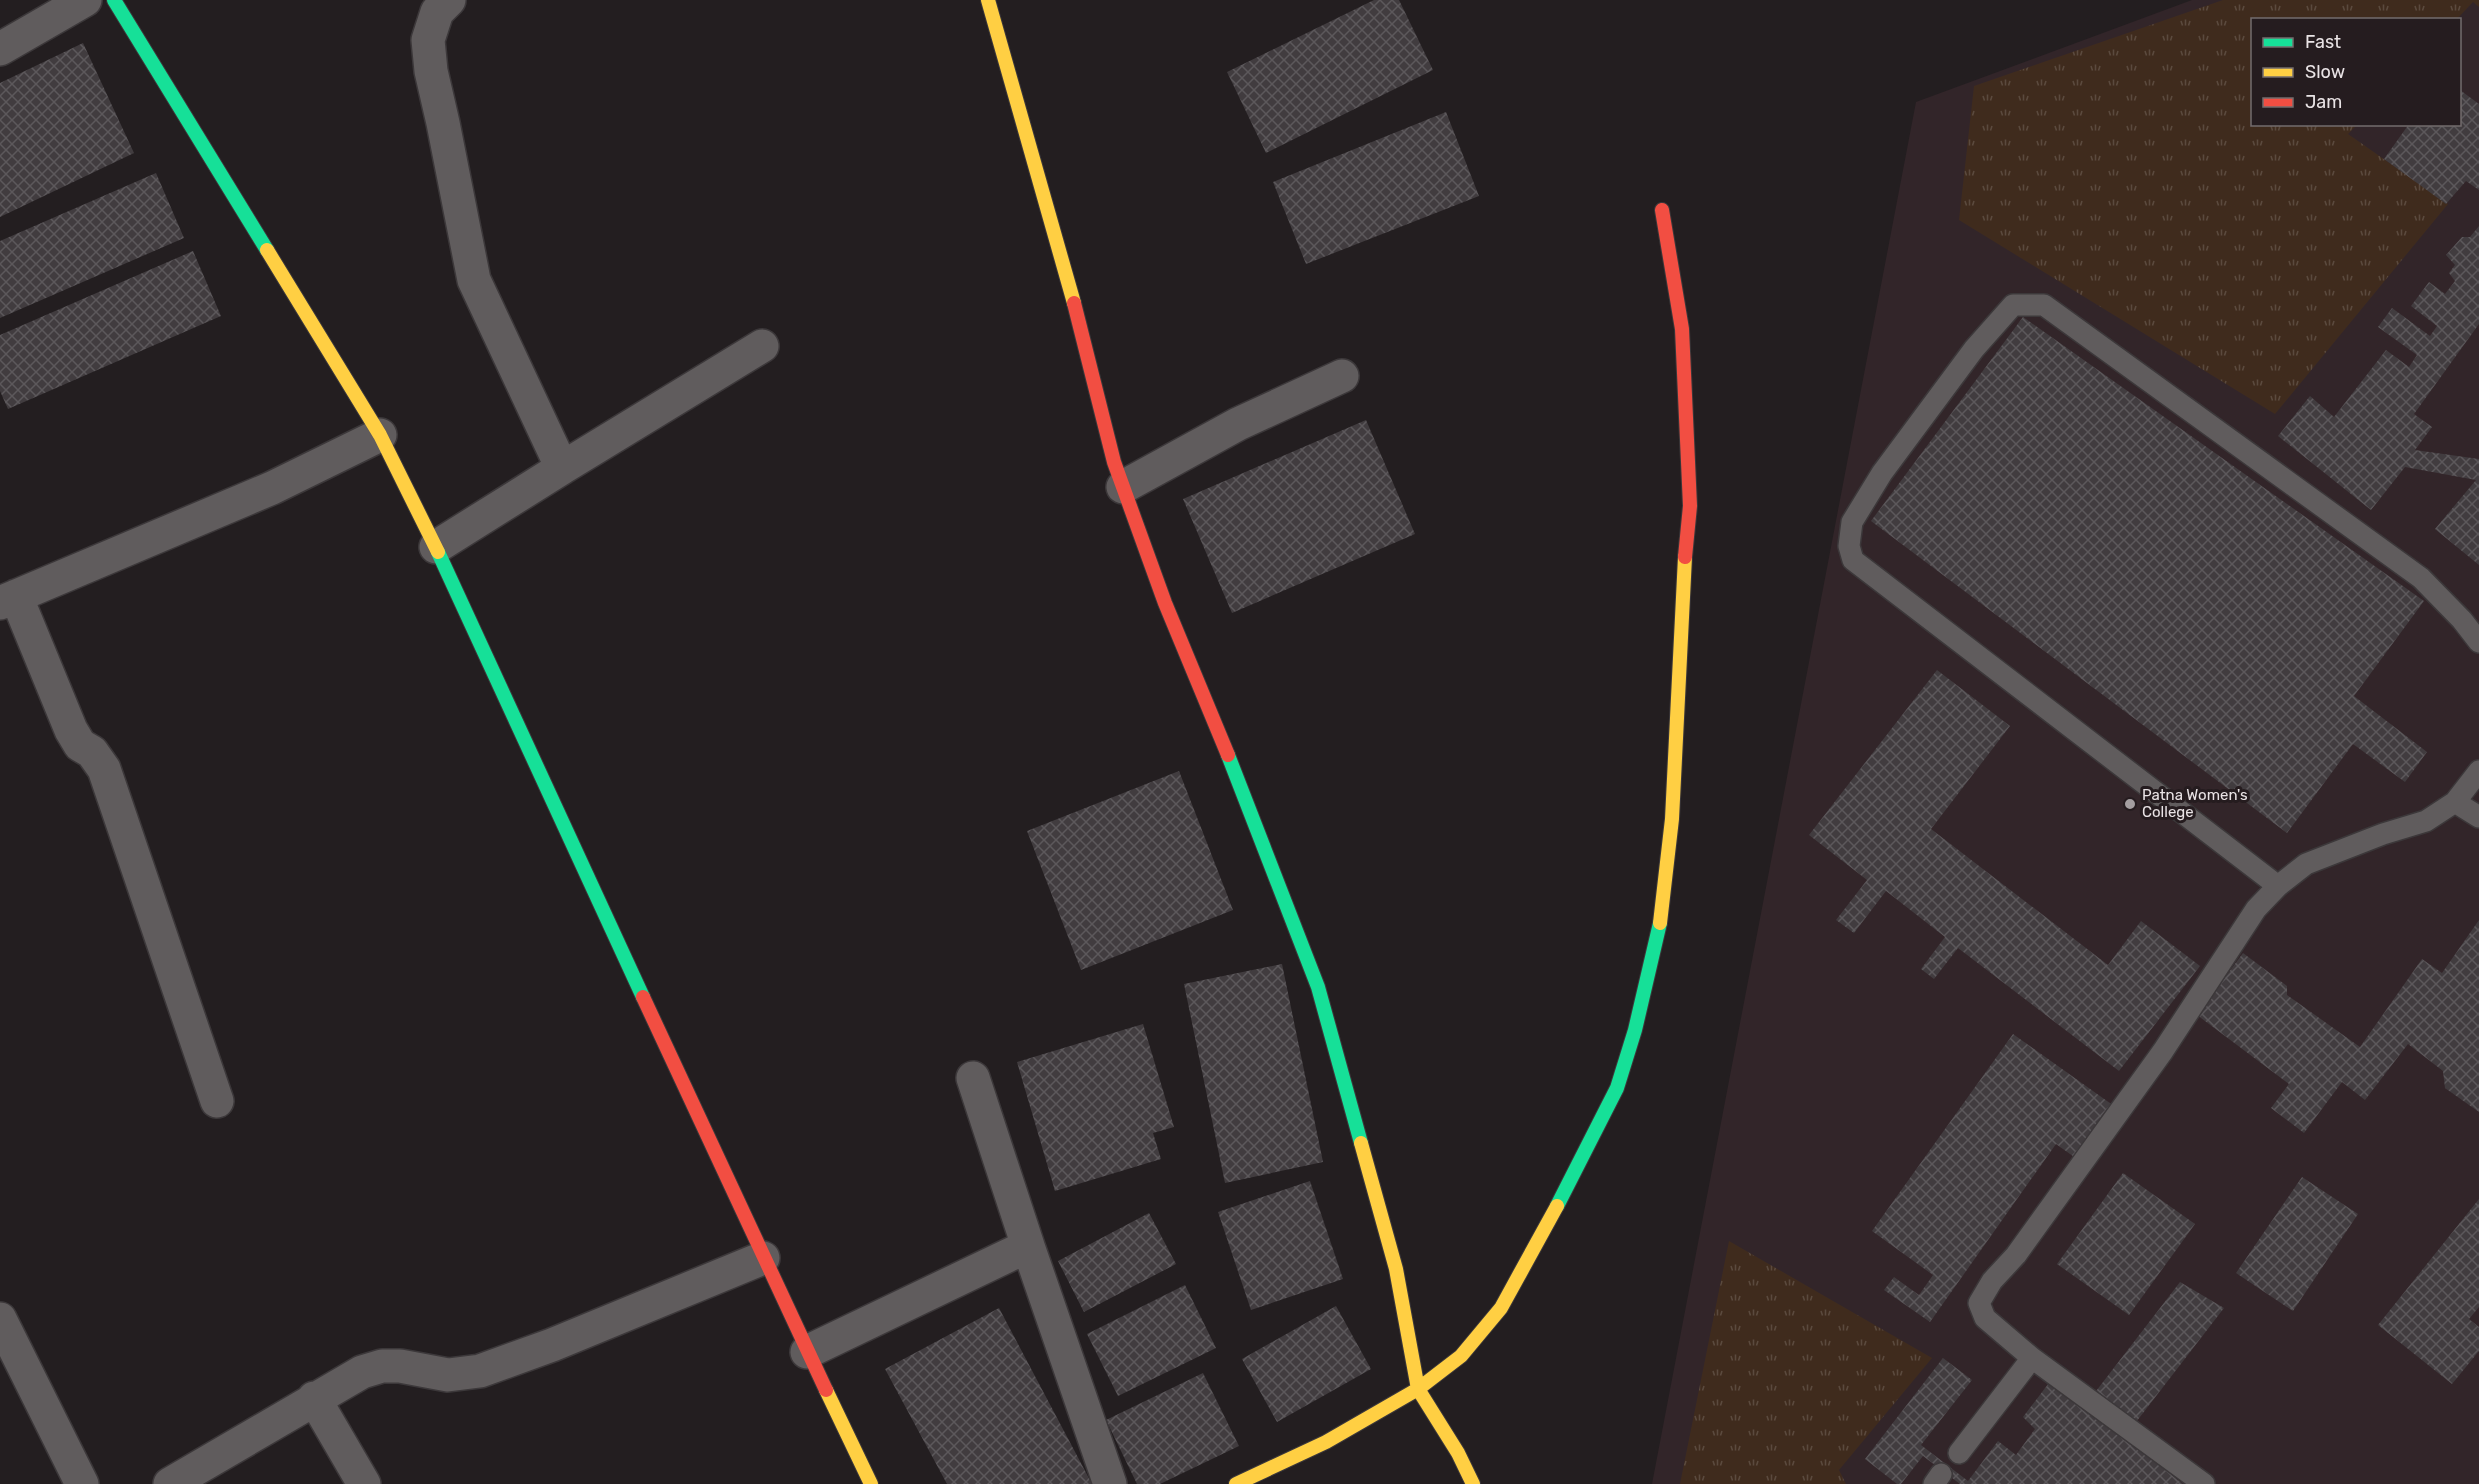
<svg xmlns="http://www.w3.org/2000/svg" width="2479" height="1484" font-family="Rubik,sans-serif">
<style>
.built{fill:#322529;fill-rule:evenodd}
.grass{fill:url(#grass-tufts)}
.building{fill:url(#building-cross-hatch)}
.lines{fill:none;stroke-linecap:round;stroke-linejoin:round}
.lane-casing{stroke:#3c383a;stroke-width:24}
.street-casing{stroke:#3c383a;stroke-width:36}
.fast-casing{stroke:#3c383a;stroke-width:16}
.slow-casing{stroke:#3c383a;stroke-width:16}
.jam-casing{stroke:#3c383a;stroke-width:16}
.lane{stroke:#605c5d;stroke-width:21}
.street{stroke:#605c5d;stroke-width:33}
.fast{stroke:#16e098;stroke-width:14}
.slow{stroke:#ffcf43;stroke-width:14}
.jam{stroke:#f24e42;stroke-width:14}
.poi-dot{fill:#a49ea0;stroke:#251c1f;stroke-width:2}
.labels{text-anchor:middle;stroke-width:6;stroke-linejoin:round;paint-order:stroke}
.poi-label{font-size:15px;fill:#e9e3e5;stroke:#251c1f;text-anchor:start}
</style>
<defs>
<pattern id="grass-tufts" width="24" height="20" patternUnits="userSpaceOnUse" patternTransform="scale(1.5)"><rect width="24" height="20" fill="#3f2b1d"/><path d="M3 7l-1-3M5 7V3M7 7l1-3M15 17l-1-3M17 17v-4M19 17l1-3" fill="none" stroke="#5b4a3e"/></pattern>
<pattern id="building-cross-hatch" width="8" height="8" patternUnits="userSpaceOnUse" patternTransform="scale(1.5)"><rect width="8" height="8" fill="#413c3f"/><path d="M0 0l8 8M0 8l8-8" fill="none" stroke="#5c585b"/></pattern>
</defs>
<rect width="100%" height="100%" fill="#231e20"/>
<path class="built" d="M2192 0H2479V1484H1652L1916 102ZM2252 20H2460V124H2252Z"/>
<path class="grass" d="M2223 0H2479V7L2473 2 2457 19 2252 20V124L2357 125 2348 134 2448 204 2275 414 1959 220 1974 86Z
M1729 1241 1932 1358 1839 1470 1846 1484H1680Z"/>
<path class="building" d="M1374 0H1399L1433 70 1266 153 1227 72Z
M83 43 134 153 0 217V83Z
M2460 90 2479 104V190L2466 181 2446 204 2384 159 2409 124H2460Z
M1446 112 1479 196 1306 264 1273 182Z
M156 173 184 238 0 318V241Z
M2479 226V324L2414 414 2432 427 2415 450 2479 459V565L2435 529 2476 480 2405 467 2371 510 2278 436 2310 396 2334 417 2386 350 2409 367 2417 355 2378 327 2392 308 2430 336 2437 326 2411 306 2429 282 2445 294 2455 281 2449 273 2455 265 2446 255 2462 237H2470Z
M193 251 221 316 8 409 0 391V335Z
M2023 317 2424 601 2354 696 2427 752 2405 782 2353 744 2287 833 1871 521Z
M1366 420 1415 534 1232 613 1183 499Z
M1937 670 2010 726 1931 829 2108 965 2141 921 2200 966 2119 1071 1958 948 1934 979 1921 969 1945 937 1886 891 1854 933 1836 920 1867 880 1809 835Z
M1179 771 1233 910 1081 970 1027 831Z
M2479 920V1112L2445 1088 2443 1071 2408 1044 2365 1100 2342 1082 2304 1133 2271 1108 2289 1084 2197 1015 2243 953 2287 986V995L2360 1047 2422 959 2442 973Z
M1282 964 1323 1162 1225 1183 1184 984Z
M1143 1024 1174 1127 1153 1133 1161 1159 1055 1191 1017 1062Z
M2013 1034 2114 1106 2077 1159 2056 1144 1930 1322 1884 1290 1894 1277 1919 1295 1933 1275 1872 1231Z
M2123 1173 2195 1224 2129 1315 2057 1264Z
M2302 1177 2358 1214 2293 1311 2236 1273Z
M1310 1181 1343 1279 1251 1310 1218 1212Z
M2479 1199V1307L2469 1319 2479 1327V1351L2452 1384 2378 1325Z
M1149 1213 1176 1264 1084 1312 1058 1261Z
M2180 1282 2224 1308 2133 1426 2093 1395Z
M1185 1285 1216 1348 1118 1396 1087 1334Z
M1336 1306 1371 1369 1277 1422 1242 1359Z
M999 1308 1092 1484H947L885 1369Z
M1943 1358 1972 1380 1921 1445 1968 1481 1998 1441 2016 1455 2035 1429 2023 1417 2052 1379 2183 1484H1960L1923 1456 1901 1484H1897L1865 1459Z
M1203 1373 1239 1446 1160 1484H1137L1106 1420Z"/>
<g class="lines">
<g class="lane-casing">
<path id="lane" d="M2479 771 2455 802 2479 817
M2278 886 1853 560 1849 546 1852 522 1882 473 1974 349 2013 305H2044L2421 578 2462 620 2479 642
M1959 1453 2032 1358
M1934 1484 1941 1474
M2204 1484 2032 1358 1985 1318 1979 1303 1992 1281 2016 1255 2163 1051 2256 909 2278 886 2306 864 2383 834 2426 821 2455 802"/>
</g>
<g class="street-casing">
<path id="street" d="M0 49 85 0
M562 468 762 346
M1123 487 1238 424 1342 376
M436 547 562 468 474 280 443 123 431 71 428 40 437 12 449 0
M16 596 71 730 80 745 92 752 104 769 217 1101
M0 603 272 488 380 435
M1028 1246 1110 1484
M0 1319 82 1484
M807 1352 1028 1246 973 1078
M314 1398 364 1484
M170 1484 362 1372 382 1366H400L448 1375 480 1371 552 1345 763 1258"/>
</g>
<g class="fast-casing">
<path id="fast" d="M114 0 267 250
M438 552 643 997
M1228 755 1318 987 1361 1143
M1557 1206 1617 1088 1635 1030 1660 923"/>
</g>
<g class="slow-casing">
<path id="slow" d="M988 0 1074 303
M267 250 380 435 438 552
M1660 923 1672 819 1685 557
M1361 1143 1396 1269 1418 1389 1458 1453 1473 1484
M826 1390 871 1484
M1236 1484 1326 1442 1418 1389 1461 1356 1501 1308 1557 1206"/>
</g>
<g class="jam-casing">
<path id="jam" d="M1662 210 1682 329 1690 506 1685 557
M1074 303 1114 462 1165 603 1228 755
M643 997 826 1390"/>
</g>
<use href="#lane" class="lane"/>
<use href="#street" class="street"/>
<use href="#fast" class="fast"/>
<use href="#slow" class="slow"/>
<use href="#jam" class="jam"/>
</g>
<circle class="poi-dot" cx="2130" cy="804" r="6"/>
<g class="labels">
<g class="poi-label">
<text x="2142" y="800">Patna Women's<tspan x="2142" dy="17">College</tspan></text>
</g>
</g>
<rect x="2251" y="18" width="210" height="108" fill="#251c1f" stroke="#736c6e" stroke-width="1.5"/>
<rect x="2263" y="38" width="30" height="9" fill="#16e098" stroke="#736c6e" stroke-width="1.5"/>
<text x="2305" y="48" font-size="18" fill="#e9e3e5">Fast</text>
<rect x="2263" y="68" width="30" height="9" fill="#ffcf43" stroke="#736c6e" stroke-width="1.5"/>
<text x="2305" y="78" font-size="18" fill="#e9e3e5">Slow</text>
<rect x="2263" y="98" width="30" height="9" fill="#f24e42" stroke="#736c6e" stroke-width="1.5"/>
<text x="2305" y="108" font-size="18" fill="#e9e3e5">Jam</text>
</svg>
